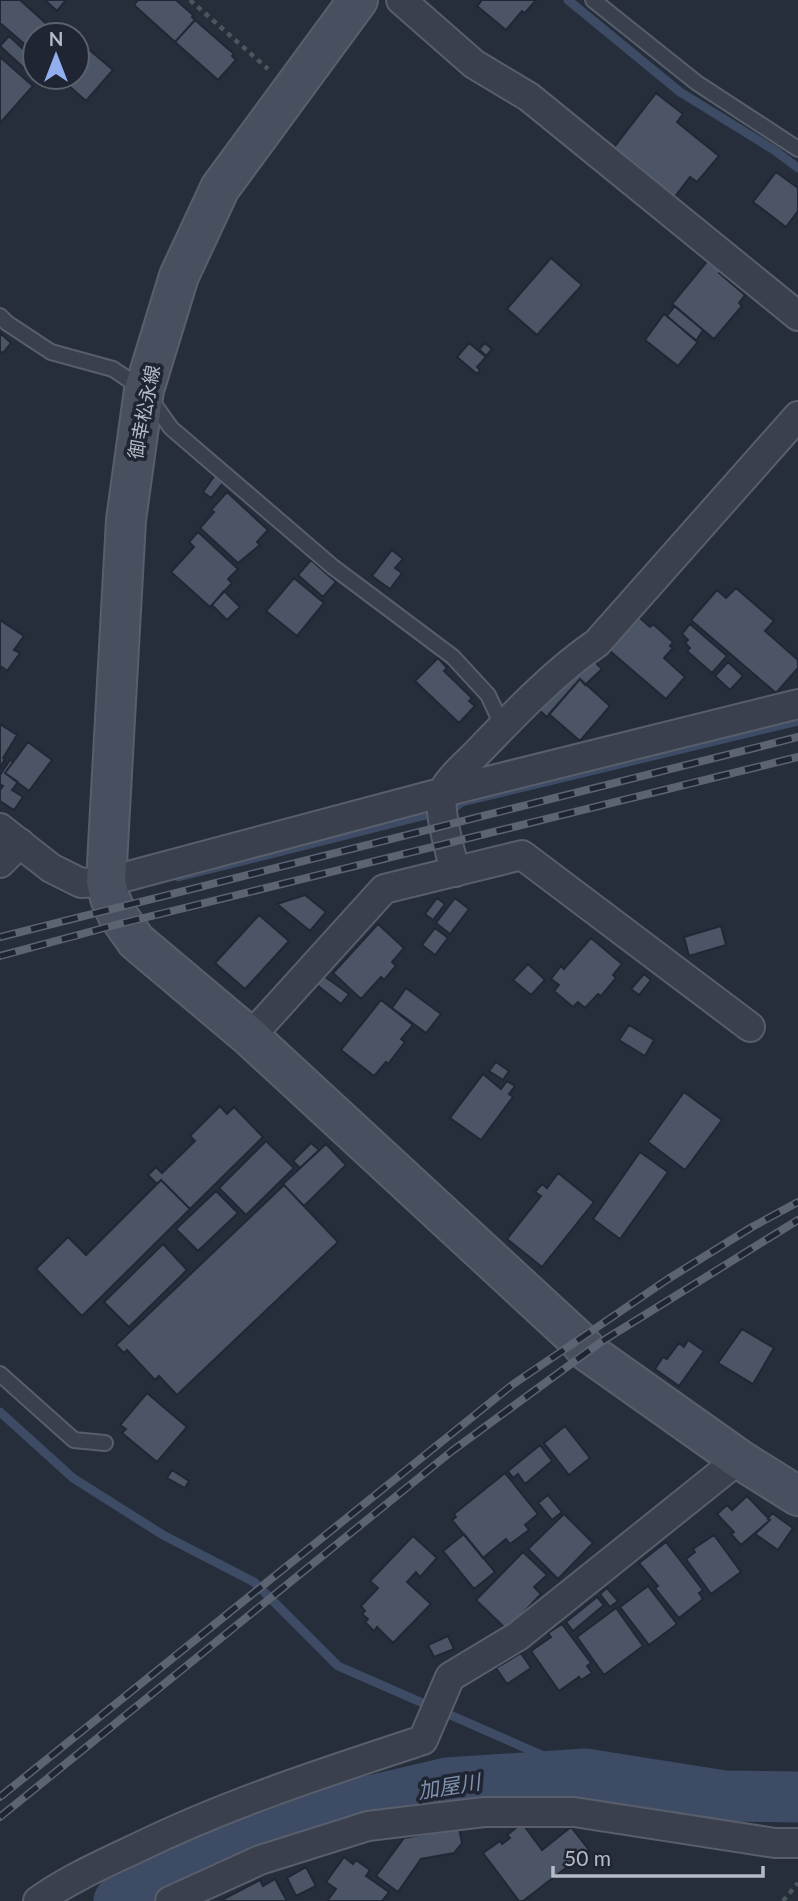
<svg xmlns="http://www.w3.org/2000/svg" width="798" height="1901" font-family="Lato,'Noto Sans JP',sans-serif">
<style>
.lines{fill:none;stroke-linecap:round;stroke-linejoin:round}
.stream{stroke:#3d4b64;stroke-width:9}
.river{stroke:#3d4b64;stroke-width:51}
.building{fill:#4c5565;stroke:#212734;stroke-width:2}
.lane-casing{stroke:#585e6b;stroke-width:18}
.street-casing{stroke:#585e6b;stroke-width:32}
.secondary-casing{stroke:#585e6b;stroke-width:42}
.path{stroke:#48585c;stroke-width:4.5;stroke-dasharray:5 5;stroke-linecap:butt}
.lane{stroke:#3a404d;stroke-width:14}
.street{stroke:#3a404d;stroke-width:28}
.secondary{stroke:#484f5f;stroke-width:38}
.rail-casing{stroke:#5c6473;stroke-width:8}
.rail{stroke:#1f2532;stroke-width:5;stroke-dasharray:16;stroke-linecap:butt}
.labels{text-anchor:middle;stroke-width:7;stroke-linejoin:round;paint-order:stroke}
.street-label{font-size:19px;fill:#b6bbc8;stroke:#1f2532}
.water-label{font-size:21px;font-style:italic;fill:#8090ad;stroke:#1f2532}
</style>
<rect width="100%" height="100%" fill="#262e3c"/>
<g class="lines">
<path class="stream" d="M568 0 680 92 774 150 798 168
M178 877 454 808 462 802 798 721
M0 1412 73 1478 163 1535 254 1582 338 1666 585 1774"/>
<path class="river" d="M119 1901 193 1862 283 1825 370 1801 447 1783 585 1774 724 1796 798 1797"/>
</g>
<path class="building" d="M0 0H20L49 26 41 35H35V42L29 48 0 23Z
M45 0H66L57 11Z
M138 0H176L193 15 192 17 195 20 175 42 134 5Z
M482 0H536L525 13 522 11 506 30 477 6Z
M195 20 234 54 232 56 236 60 218 80 175 42Z
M9 36 35 60 26 70 0 46Z
M86 47 113 70 86 101 59 77H77V57Z
M0 57 33 86 0 123Z
M656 93 683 114 677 122 719 156 697 182 690 177 674 198 612 150Z
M776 172 798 188V211L786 227 753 202Z
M551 258 582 285 537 335 507 309Z
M709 259 722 270 719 273 745 295 739 303 742 306 714 339 672 304Z
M675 306 703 330 696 341 667 316Z
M664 314 698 342 678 366 645 340Z
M0 333 11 343 3 353 0 351Z
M469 343 486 357 477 367 480 370 477 374 457 357Z
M485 343 492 349 486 356 479 349Z
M215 475 224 482 211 498 203 492Z
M227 492 268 530 257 542 260 545 238 563 200 528 214 512 211 510Z
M198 532 238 569 228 579 232 583 210 607 171 572 194 547 189 542Z
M392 550 403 559 395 568 402 573 390 589 372 576Z
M311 560 336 582 323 597 298 575Z
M294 578 324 603 297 636 266 611Z
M736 588 774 621 765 631 798 660V668L776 693 691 620 717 590 726 598Z
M224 591 240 607 227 620 212 605Z
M633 612 650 627 653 624 673 642 670 646 673 648 664 658 685 677 666 699 604 646Z
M0 620 24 636 14 650 20 653 7 671 2 667 0 670Z
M690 624 727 656 712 673 687 651 690 648 685 643 688 640 682 634Z
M438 658 447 668 444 671 472 698 469 701 475 706 459 723 415 681Z
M592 659 602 669 585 685 580 679 547 717 539 710Z
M728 662 743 676 730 690 715 676Z
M580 679 610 706 580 741 549 714Z
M0 724 17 735 3 758 5 759 0 768Z
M28 742 52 760 29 791 5 773Z
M10 760 13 762 5 773 18 782 12 790 23 797 14 810 0 801V790L3 786 0 784V775Z
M305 895 326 912 310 931 277 904Z
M437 898 445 904 433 920 425 914Z
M455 898 469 909 450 934 436 923Z
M259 915 289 941 245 989 215 963Z
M378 924 404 948 392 962 396 966 384 980 381 977 361 999 333 973Z
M721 926 726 945 689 956 684 937Z
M435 928 448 938 435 955 422 945Z
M591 938 622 964 613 975 616 978 601 996 598 994 585 1008 578 1002 573 1007 554 991 559 985 551 979 561 966 564 969Z
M528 964 545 980 531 995 513 980Z
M644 974 651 980 639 995 631 989Z
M324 976 349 994 341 1004 317 985Z
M406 988 441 1014 426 1033 392 1008Z
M381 1000 413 1025 401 1039 405 1042 388 1064 386 1062 374 1076 341 1050Z
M629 1025 654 1040 645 1056 619 1040Z
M496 1062 509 1071 503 1080 489 1071Z
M483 1074 501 1089 507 1081 515 1086 509 1094 513 1097 481 1140 450 1118Z
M684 1092 722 1120 685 1170 648 1142Z
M220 1106 227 1114 234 1107 263 1137 190 1209 161 1180 157 1184 148 1175 156 1167 162 1173 195 1141 190 1136Z
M266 1141 294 1168 246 1215 219 1188Z
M311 1143 319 1150 300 1168 293 1161Z
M326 1144 346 1165 304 1206 283 1184Z
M640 1152 668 1172 620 1239 593 1219Z
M558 1173 594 1202 542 1267 507 1239 541 1196 535 1192 542 1184 547 1188Z
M161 1180 190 1209 82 1316 36 1269 68 1237 86 1255Z
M284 1185 338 1242 177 1395 159 1376 155 1380 127 1350 124 1353 116 1345Z
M216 1191 238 1213 198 1251 176 1229Z
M163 1244 187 1270 129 1327 104 1302Z
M742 1329 774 1348 753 1384 718 1363Z
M688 1340 704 1351 679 1386 655 1369 663 1357 667 1359 679 1343 684 1347Z
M147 1393 187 1427 157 1462 122 1433 126 1429 120 1425Z
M565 1426 590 1458 569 1475 544 1443Z
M540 1445 552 1461 525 1484 518 1474 513 1478 508 1471Z
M172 1470 189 1481 185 1488 167 1478Z
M505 1473 538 1514 525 1525 529 1530 510 1544 506 1539 483 1558 452 1520 456 1517 454 1514Z
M548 1495 562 1512 552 1520 538 1503Z
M747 1496 770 1520 741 1545 731 1534 734 1532 717 1514 727 1505 732 1510Z
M772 1513 793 1528 778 1550 755 1534 770 1520 768 1519Z
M564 1514 593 1543 558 1579 528 1549Z
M464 1534 495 1572 474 1589 443 1551Z
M714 1535 741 1572 711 1594 686 1559 695 1552 693 1549Z
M413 1536 437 1558 420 1577 416 1572 407 1582 431 1604 393 1643 377 1627 374 1631 365 1622 368 1619 362 1614 365 1611 361 1606 378 1588 370 1581Z
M666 1542 703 1590 699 1593 703 1599 679 1618 655 1588 658 1586 639 1563Z
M523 1552 547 1575 534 1587 541 1594 507 1630 476 1600Z
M648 1586 677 1624 649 1645 620 1607Z
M607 1588 618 1601 610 1607 600 1594Z
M597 1597 604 1605 573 1631 566 1622Z
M616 1608 643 1646 604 1675 577 1637Z
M562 1624 591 1663 587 1666 592 1673 581 1680 579 1677 559 1691 531 1651 551 1637 548 1633Z
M448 1636 454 1649 434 1657 428 1645Z
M521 1653 531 1668 507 1684 496 1668Z
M522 1823 542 1850 571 1827 589 1850 523 1901H519L483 1853 500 1841 502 1844 510 1838 507 1835Z
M459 1828 462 1843 454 1853 421 1859 398 1892 376 1876 404 1838Z
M344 1857 353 1864 356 1860 370 1870 366 1876 389 1892 382 1901H327L336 1889 326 1882Z
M306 1867 316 1886 296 1896 287 1878Z
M275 1879 287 1901H220L260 1880 263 1886Z"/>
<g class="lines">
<g class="lane-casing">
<path id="lane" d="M593 0 697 83 798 149
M0 316 7 323 51 352 113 369 144 390 171 428 333 567 453 657 488 695 503 727
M0 1374 74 1440 105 1443"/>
</g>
<g class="street-casing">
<path id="street" d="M401 0 474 64 529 97 798 316
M0 828 51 868 81 883 106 882 444 792 798 704
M0 863 20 843
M455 872C451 852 437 811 443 792 447 781 466 764 475 755 511 718 554 672 597 643L798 416
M250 1037 384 889 522 855 750 1027
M38 1901C69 1879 103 1864 137 1848 229 1803 326 1772 423 1740L450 1677 518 1636 739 1459
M170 1901 260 1860 368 1826 484 1812H574L775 1843H798"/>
</g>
<g class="secondary-casing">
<path id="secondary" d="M358 0 220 188 179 276 144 390 126 520 106 882 110 898 117 914 136 941 250 1037 578 1340 588 1352 739 1459 798 1496"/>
</g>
<path class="path" d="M190 0 268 69
M783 1901 798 1883"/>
<use href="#lane" class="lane"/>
<use href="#street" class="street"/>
<use href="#secondary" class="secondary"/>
<g class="rail-casing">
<path id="rail" d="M0 937 798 737
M0 956 119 924 798 757
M0 1797 512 1385 668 1279 752 1227 798 1202
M0 1817 452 1451 601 1342 798 1220"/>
</g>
<use href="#rail" class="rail"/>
</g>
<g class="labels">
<g class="street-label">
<text transform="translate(144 412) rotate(-79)" y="7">御幸松永線</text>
</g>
<g class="water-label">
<text transform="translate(449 1787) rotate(-9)" y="7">加屋川</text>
</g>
</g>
<g transform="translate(56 56)"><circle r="33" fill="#1f2532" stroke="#5b616e" stroke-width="2"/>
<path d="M0-5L12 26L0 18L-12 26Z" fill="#92b0f0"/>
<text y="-10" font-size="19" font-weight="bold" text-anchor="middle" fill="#b6bbc8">N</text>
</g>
<path d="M553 1866v10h210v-10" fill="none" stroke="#b6bbc8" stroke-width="3.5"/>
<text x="564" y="1866" font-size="21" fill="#b6bbc8" stroke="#1f2532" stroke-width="5" paint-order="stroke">50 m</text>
</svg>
